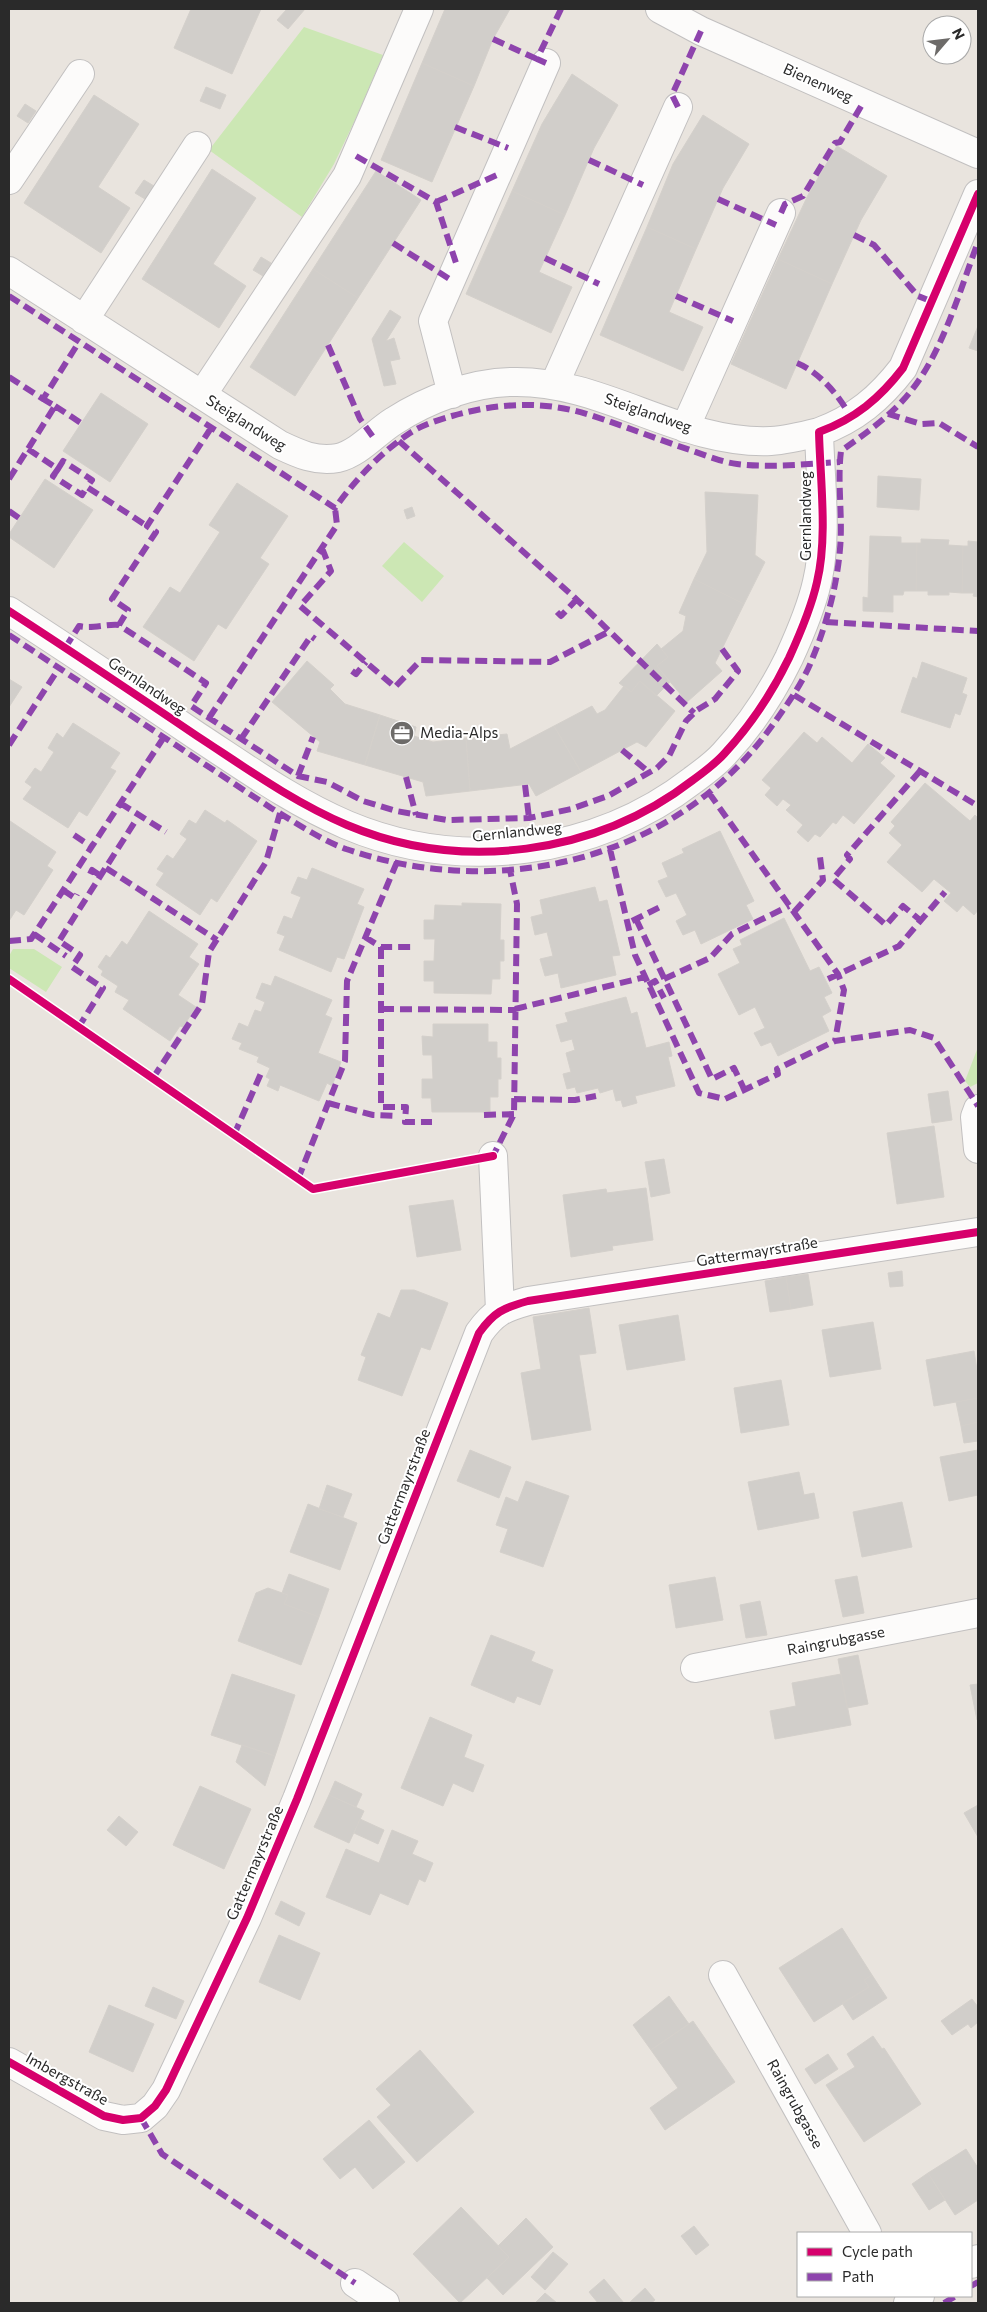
<svg xmlns="http://www.w3.org/2000/svg" width="987" height="2312" font-family="Commissioner,sans-serif">
<style>
.green{fill:#cce7b4}
.building{fill:#d1ceca;stroke:#d4d0cb}
.lines{fill:none;stroke-linecap:round;stroke-linejoin:round}
.minor-casing{stroke:#c2c0c0;stroke-width:30}
.minor{stroke:#fcfbfa;stroke-width:28}
.quiet{stroke:#8e44ad;stroke-width:6;stroke-dasharray:12 6;stroke-linecap:butt}
.cycleway-casing{stroke:#fff;stroke-width:11}
.cycleway{stroke:#d6006c;stroke-width:8}
.labels{text-anchor:middle;stroke-width:4;stroke-linejoin:round;paint-order:stroke}
.street-label{font-size:15px;fill:#2a2a2a;stroke:#fff}
.poi-label{font-size:15px;fill:#2a2a2a;stroke:#fff;text-anchor:start}
</style>
<rect width="100%" height="100%" fill="#e9e4de"/>
<path class="green" d="M304 27 383 55 356 118 334 164 302 217 209 150Z
M404 542 444 576 422 602 382 566Z
M13 949H34L62 967 46 992 9 968V956Z
M978 1047V1083L970 1087 965 1081Z"/>
<path class="building" d="M191 9H261L232 74 174 48Z
M287 9H305L288 29 277 20Z
M445 9H510L493 39 474 86 422 63Z
M422 63 474 86 432 182 381 160Z
M572 74 618 105 594 148 565 215 512 191 542 124Z
M206 87 226 95 220 109 200 101Z
M94 95 139 124 98 187 130 208 101 253 24 203Z
M25 104 36 111 28 123 17 116Z
M703 115 749 144 723 188 696 249 647 227 673 164Z
M837 146 887 176 861 220 832 284 778 259 808 195Z
M212 169 256 198 213 264 246 286 219 328 142 279Z
M376 171 421 200 358 298 313 269Z
M144 180 154 186 145 199 135 193Z
M512 191 565 215 539 272 572 287 551 333 466 294Z
M647 227 696 249 669 312 703 327 683 371 600 335Z
M261 257 271 263 263 276 253 270Z
M778 259 832 284 786 389 731 364Z
M313 269 358 298 295 396 250 367Z
M390 310 401 317 386 341 394 338 400 359 390 361 396 384 384 386 372 339Z
M978 326V351L969 348Z
M101 393 148 424 110 482 63 451Z
M878 476 921 479 919 510 877 507Z
M45 479 93 510 54 568 9 537V534Z
M237 483 288 516 260 558 269 564 226 629 218 624 194 661 143 627 170 587 180 593 220 532 209 525Z
M705 492 758 495 755 555 765 562 744 604 694 579 707 552Z
M412 507 415 516 407 519 404 510Z
M870 536 901 537V543H917L916 591H904L903 595H893V612L863 611V597L868 598Z
M921 539 949 540 948 545 963 546 962 593 949 592V595H928V591H916L917 543H921Z
M968 541 978 542V597L973 596 974 593H962L963 546H968Z
M694 579 744 604 715 663 722 671 687 702 657 666 668 657 661 649 683 631 686 616 679 613Z
M657 644 668 657 657 666 670 682 656 696 640 681 631 692 619 683Z
M307 661 334 685 330 689 345 704 380 715 365 765 317 751 320 742 272 702Z
M922 662 967 678 962 693 967 695 960 715 955 713 950 728 901 712 913 677 917 679Z
M9 679 22 687 9 707Z
M640 681 675 711 646 747 637 742 581 772 554 726 592 706 597 714 605 710 624 686 631 692Z
M380 715 416 727 414 736 433 742 466 738 470 791 426 796 423 782 365 765Z
M73 723 120 753 110 768 116 771 87 816 79 811 68 828 23 799 32 787 25 782 35 768 41 772 54 752 48 748 57 733 63 738Z
M554 726 581 772 536 796 529 784 470 791 466 738 507 734 510 749Z
M804 732 817 743 822 737 852 763 868 744 885 758 880 763 895 776 854 824 843 815 836 824 833 822 820 837 815 834 808 842 797 832 803 825 786 810 791 805 783 799 777 806 765 795 771 788 762 780Z
M925 783 970 821 975 815 978 818V910L974 915 963 905 957 912 944 901 951 893 934 879 922 892 887 862 902 845 889 833 895 826 891 822Z
M205 810 225 823 227 820 257 841 217 902 211 898 200 915 156 885 164 873 157 869 167 855 173 859 187 839 180 834 189 820 196 824Z
M10 821 56 852 47 866 53 870 24 915 16 910 9 921Z
M720 831 754 901 746 905 753 919 701 944 695 930 683 935 676 921 687 915 676 893 666 897 658 881 668 877 662 863 684 853 682 849Z
M312 868 364 889 357 904 364 907 344 959 337 957 331 972 279 950 285 936 277 933 284 916 292 919 301 897 291 893 298 877 307 880Z
M595 887 599 902 607 900 620 955 612 956 616 975 561 988 558 973 545 976 540 959 553 956 547 932 535 935 531 917 543 914 540 900Z
M462 903 501 904 500 940H504V961H500V979H492L491 994 434 993V981H424V961H434L435 939H424V920H434L435 905 462 906Z
M149 911 198 944 189 957 199 964 178 995 196 1007 183 1027 180 1026 170 1041 123 1009 129 1000 115 992 118 986 101 975 103 971 98 967 106 955 110 958 122 941 127 945Z
M784 918 810 971 819 967 832 993 824 997 831 1011 822 1016 829 1031 778 1056 771 1042 761 1046 754 1033 765 1028 755 1007 739 1015 718 974 740 963 733 949 742 945 740 940Z
M275 976 332 1000 325 1015 332 1018 318 1053 341 1062 332 1086 327 1083 319 1101 280 1085 278 1091 267 1086 270 1079 266 1077 270 1068 257 1062 259 1057 239 1049 242 1043 232 1039 239 1023 248 1027 255 1010 261 1012 265 1002 256 998 262 983 271 986Z
M626 997 631 1014 637 1012 646 1048 669 1042 672 1056 668 1057 675 1086 635 1096 637 1103 623 1107 621 1100 616 1101 613 1089 600 1093 598 1088 577 1093 575 1087 567 1089 563 1074 571 1072 566 1053 575 1050 572 1039 561 1042 556 1025 568 1022 565 1013Z
M433 1024H488V1042H497V1058H501V1079H498V1097H490V1112H432L431 1098H422V1079H433L432 1055H423L422 1036 433 1037Z
M948 1091 952 1120 932 1123 928 1094Z
M934 1126 944 1197 897 1204 887 1133Z
M664 1159 670 1193 651 1197 645 1162Z
M646 1188 653 1240 612 1246 613 1250 571 1257 563 1195 606 1189 607 1193Z
M453 1200 461 1250 417 1257 409 1206Z
M902 1271 903 1286 890 1287 888 1273Z
M808 1274 813 1305 791 1309 786 1277Z
M786 1277 791 1309 770 1312 765 1281Z
M401 1290H414L448 1303 430 1350 421 1347 402 1396 358 1380 366 1357 361 1355 378 1313 390 1318Z
M589 1308 596 1353 579 1355 591 1430 532 1440 521 1373 541 1369 533 1317Z
M678 1315 685 1360 627 1370 619 1325Z
M873 1322 881 1369 830 1377 822 1330Z
M974 1351 978 1376V1398L934 1406 926 1360Z
M781 1380 789 1425 741 1433 734 1388Z
M978 1398V1422L961 1426 956 1402Z
M978 1422V1441L964 1443 961 1426Z
M470 1450 511 1467 499 1498 457 1481Z
M978 1450V1495L949 1501 940 1457Z
M799 1472 804 1495 814 1493 819 1518 758 1530 748 1482Z
M526 1481 569 1496 543 1567 500 1552 508 1529 496 1525 506 1497 518 1502Z
M327 1485 352 1494 343 1517 319 1509Z
M902 1502 912 1547 862 1557 853 1512Z
M308 1504 357 1523 340 1570 290 1552Z
M289 1574 329 1589 319 1617 284 1604 288 1595 282 1593Z
M857 1576 864 1613 843 1617 835 1580Z
M715 1577 723 1620 676 1628 669 1585Z
M268 1588 288 1595 284 1604 319 1617 301 1665 238 1641 256 1593Z
M760 1601 767 1635 746 1638 740 1605Z
M491 1635 535 1652 531 1661 553 1670 540 1705 517 1696 514 1703 471 1685Z
M858 1655 868 1704 847 1708 838 1659Z
M232 1674 295 1695 275 1756 211 1735Z
M841 1674 851 1725 775 1739 770 1711 796 1706 792 1683Z
M978 1684V1719L977 1720 970 1685Z
M430 1717 472 1735 464 1757 484 1765 473 1792 453 1783 443 1806 401 1788Z
M242 1745 275 1756 265 1786 236 1762Z
M335 1781 362 1794 356 1807 329 1795Z
M200 1786 251 1809 224 1869 173 1845Z
M329 1795 364 1811 349 1843 314 1827Z
M978 1805V1837L964 1813Z
M119 1816 138 1832 126 1846 107 1830Z
M360 1819 384 1830 378 1844 354 1833Z
M392 1830 418 1841 412 1854 433 1863 425 1882 419 1879 408 1905 380 1893 370 1915 326 1897 346 1849 379 1863Z
M281 1901 305 1913 299 1926 275 1914Z
M842 1928 872 1975 864 1980 869 1987 814 2022 779 1968Z
M279 1935 320 1953 300 2000 259 1982Z
M872 1975 887 1998 853 2020 842 2003 869 1987 864 1980Z
M153 1987 184 2001 176 2019 145 2006Z
M669 1996 689 2024 651 2050 633 2025Z
M972 1999 978 2007V2022L971 2028 968 2024 952 2035 941 2021Z
M109 2005 154 2024 133 2072 89 2052Z
M693 2021 735 2082 665 2130 650 2108 678 2088 651 2050Z
M873 2036 882 2049 884 2048 921 2104 864 2142 826 2085 855 2067 847 2054Z
M420 2050 474 2112 417 2162 377 2117 391 2105 376 2089Z
M828 2054 838 2069 815 2084 805 2069Z
M369 2120 405 2162 373 2189 355 2167 340 2179 323 2159Z
M966 2149 978 2168V2200L955 2215 928 2173Z
M928 2173 945 2200 929 2210 912 2184Z
M461 2207 509 2257 460 2303 413 2254Z
M526 2218 553 2247 503 2295 487 2278 509 2257 498 2246Z
M694 2226 709 2245 696 2255 681 2236Z
M553 2252 568 2264 545 2290 531 2277Z
M604 2279 624 2303H598L589 2292Z
M645 2288 655 2300 651 2303H629Z
M545 2293 557 2303H535Z"/>
<g class="lines">
<g class="minor-casing">
<path id="minor" d="M660 9 701 31 978 154
M9 180 80 74
M9 271 280 445C299 454 316 462 338 458 359 453 376 432 394 421 428 399 471 383 511 382 603 379 679 445 771 441 787 440 803 436 819 432
M84 320 197 146
M555 383 678 107
M452 394 433 321 546 63
M202 395 347 176 419 9
M685 428 781 213
M9 611C72 652 135 694 197 736 246 768 293 802 347 825 461 873 596 855 693 780 704 772 715 764 724 754 751 725 772 693 789 658 800 634 811 609 817 582 828 537 820 478 819 432 855 419 880 398 903 368L978 194
M978 1109 975 1117 978 1149
M493 1156 500 1310
M695 1668 978 1613
M723 1975 867 2233
M9 2062 104 2116 123 2120 141 2118 155 2106 166 2090 247 1918 297 1799 479 1333C494 1312 503 1308 528 1301L978 1232
M971 2264 978 2259
M355 2283 385 2303
M908 2303 920 2296"/>
</g>
<use href="#minor" class="minor"/>
<path class="quiet" d="M493 39 537 59
M546 63 537 59 561 9
M678 107 672 95 701 31
M455 127 508 148
M356 156 436 202 457 266
M589 160 643 185
M718 199 776 225
M436 202 497 175
M781 213 785 204 803 196 835 143 840 142 863 103
M854 235 874 245 918 296 933 302
M393 243 451 280
M545 258 599 284
M9 296 335 508C356 479 380 453 410 433 422 425 438 420 452 416 498 403 543 400 590 415 624 426 657 439 690 450 705 455 721 462 737 464 771 468 806 464 840 462
M676 296 733 321
M328 345 360 419 373 437
M797 363C819 372 840 396 851 418
M9 377 43 399 79 342
M55 406 81 423
M888 414 921 424 939 423 978 447
M211 428 147 526 156 532 112 599 128 610 119 625 206 683 191 706 298 776 327 782 363 801 396 811 447 820 529 818 571 809 608 796 657 768 669 756 686 721 697 710 715 699 738 671 722 649
M399 441 573 596 694 713
M28 449 58 469 63 461 92 480 87 487 147 526
M58 469 53 476 82 495 87 487
M9 479 55 406 43 399
M9 511 19 518
M322 548 331 571 300 606 395 687 421 660 550 662 610 631
M557 612 561 616 577 599
M826 622 978 631
M9 635 271 808C295 822 319 839 346 849 501 902 678 860 774 723 789 702 804 681 813 657 827 623 837 585 840 549 843 516 837 483 841 451 866 433 892 415 911 391 943 351 960 290 978 242
M65 648 79 626C92 629 105 624 119 625
M352 671 356 674 366 662
M794 695 978 806
M209 718 337 525 335 508
M241 739 311 636 315 639
M9 745 59 668
M622 750 650 773
M920 771 847 855 850 859 833 879 886 925 903 906 920 920
M298 776 313 737
M406 777 416 815
M525 785 529 818
M709 793 838 974 844 990 835 1041
M120 803 166 832
M74 835 92 847
M610 849 635 955 699 1093 725 1099 778 1074 777 1069 835 1041 910 1030 934 1038 978 1106
M106 868 217 940
M90 874 92 870 101 876
M63 890 75 898 77 894
M794 912 823 880 820 857
M636 919 712 1079 734 1068 744 1089
M632 921 664 905
M34 934 66 956
M365 937 381 947H414
M9 941 31 939 164 737
M381 947V1107H406L405 1122H432
M664 979 710 958 732 934 789 906
M828 979 899 946 945 892
M648 985 655 981 664 998
M382 1009 516 1010
M515 1009 645 977
M78 1028 103 988 72 967 80 955 59 941 136 820
M153 1078 202 1004 209 952 266 862 280 813
M514 1099 575 1100 596 1096
M328 1103 373 1115 396 1116
M484 1115 514 1114
M234 1135 262 1071
M490 1157 493 1156 514 1114 517 904 510 870
M298 1179 345 1061 347 981 397 862
M141 2118 162 2154 355 2283
M971 2286 978 2282
M944 2303 956 2296"/>
<g class="cycleway-casing">
<path id="cycleway" d="M9 611C72 652 135 694 197 736 246 768 293 802 347 825 461 873 596 855 693 780 704 772 715 764 724 754 751 725 772 693 789 658 800 634 811 609 817 582 828 537 820 478 819 432 855 419 880 398 903 368L978 194
M9 979 313 1189 493 1156
M9 2062 104 2116 123 2120 141 2118 155 2106 166 2090 247 1918 297 1799 479 1333C494 1312 503 1308 528 1301L978 1232"/>
</g>
<use href="#cycleway" class="cycleway"/>
</g>
<defs>
<g id="office-disc" transform="scale(1.25)"><circle r="9.5" fill="#6d6b69" stroke="#fff"/><path d="M-6-3h4V-5.5h4V-3h4V5H-6ZM-1-4.5V-3h2v-1.5ZM-6 0V1H6V0Z" fill="#fff"/></g>
</defs>
<g fill-rule="evenodd">
<use href="#office-disc" x="402" y="733"/>
</g>
<g class="labels">
<g class="street-label">
<text transform="translate(818 83) rotate(24)" y="5">Bienenweg</text>
<text transform="translate(648 413) rotate(19)" y="5">Steiglandweg</text>
<text transform="translate(246 423) rotate(32)" y="5">Steiglandweg</text>
<text transform="translate(806 516) rotate(-90)" y="5">Gernlandweg</text>
<text transform="translate(147 686) rotate(34)" y="5">Gernlandweg</text>
<text transform="translate(517 832) rotate(-6)" y="5">Gernlandweg</text>
<text transform="translate(757 1252) rotate(-9)" y="5">Gattermayrstraße</text>
<text transform="translate(404 1487) rotate(-69)" y="5">Gattermayrstraße</text>
<text transform="translate(836 1641) rotate(-11)" y="5">Raingrubgasse</text>
<text transform="translate(255 1863) rotate(-67)" y="5">Gattermayrstraße</text>
<text transform="translate(67 2079) rotate(29)" y="5">Imbergstraße</text>
<text transform="translate(795 2104) rotate(61)" y="5">Raingrubgasse</text>
</g>
<g class="poi-label">
<text x="420" y="738">Media-Alps</text>
</g>
</g>
<rect width="987" height="2312" fill="none" stroke="#2a2a2a" stroke-width="20"/>
<rect x="797" y="2232" width="175" height="65" fill="#ffffff" stroke="#aaaaaa"/>
<rect x="807" y="2248" width="25" height="8" fill="#d6006c" stroke="#aaaaaa"/>
<text x="842" y="2257" font-size="15" fill="#2a2a2a">Cycle path</text>
<rect x="807" y="2273" width="25" height="8" fill="#8e44ad" stroke="#aaaaaa"/>
<text x="842" y="2282" font-size="15" fill="#2a2a2a">Path</text>
<g transform="translate(947 40) rotate(62)"><circle r="24" fill="#ffffff" stroke="#aaaaaa"/>
<path d="M0-4L9 19L0 12L-9 19Z" fill="#6d6b69"/>
<text y="-8" font-size="14" font-weight="bold" text-anchor="middle" fill="#2a2a2a">N</text>
</g>
</svg>
